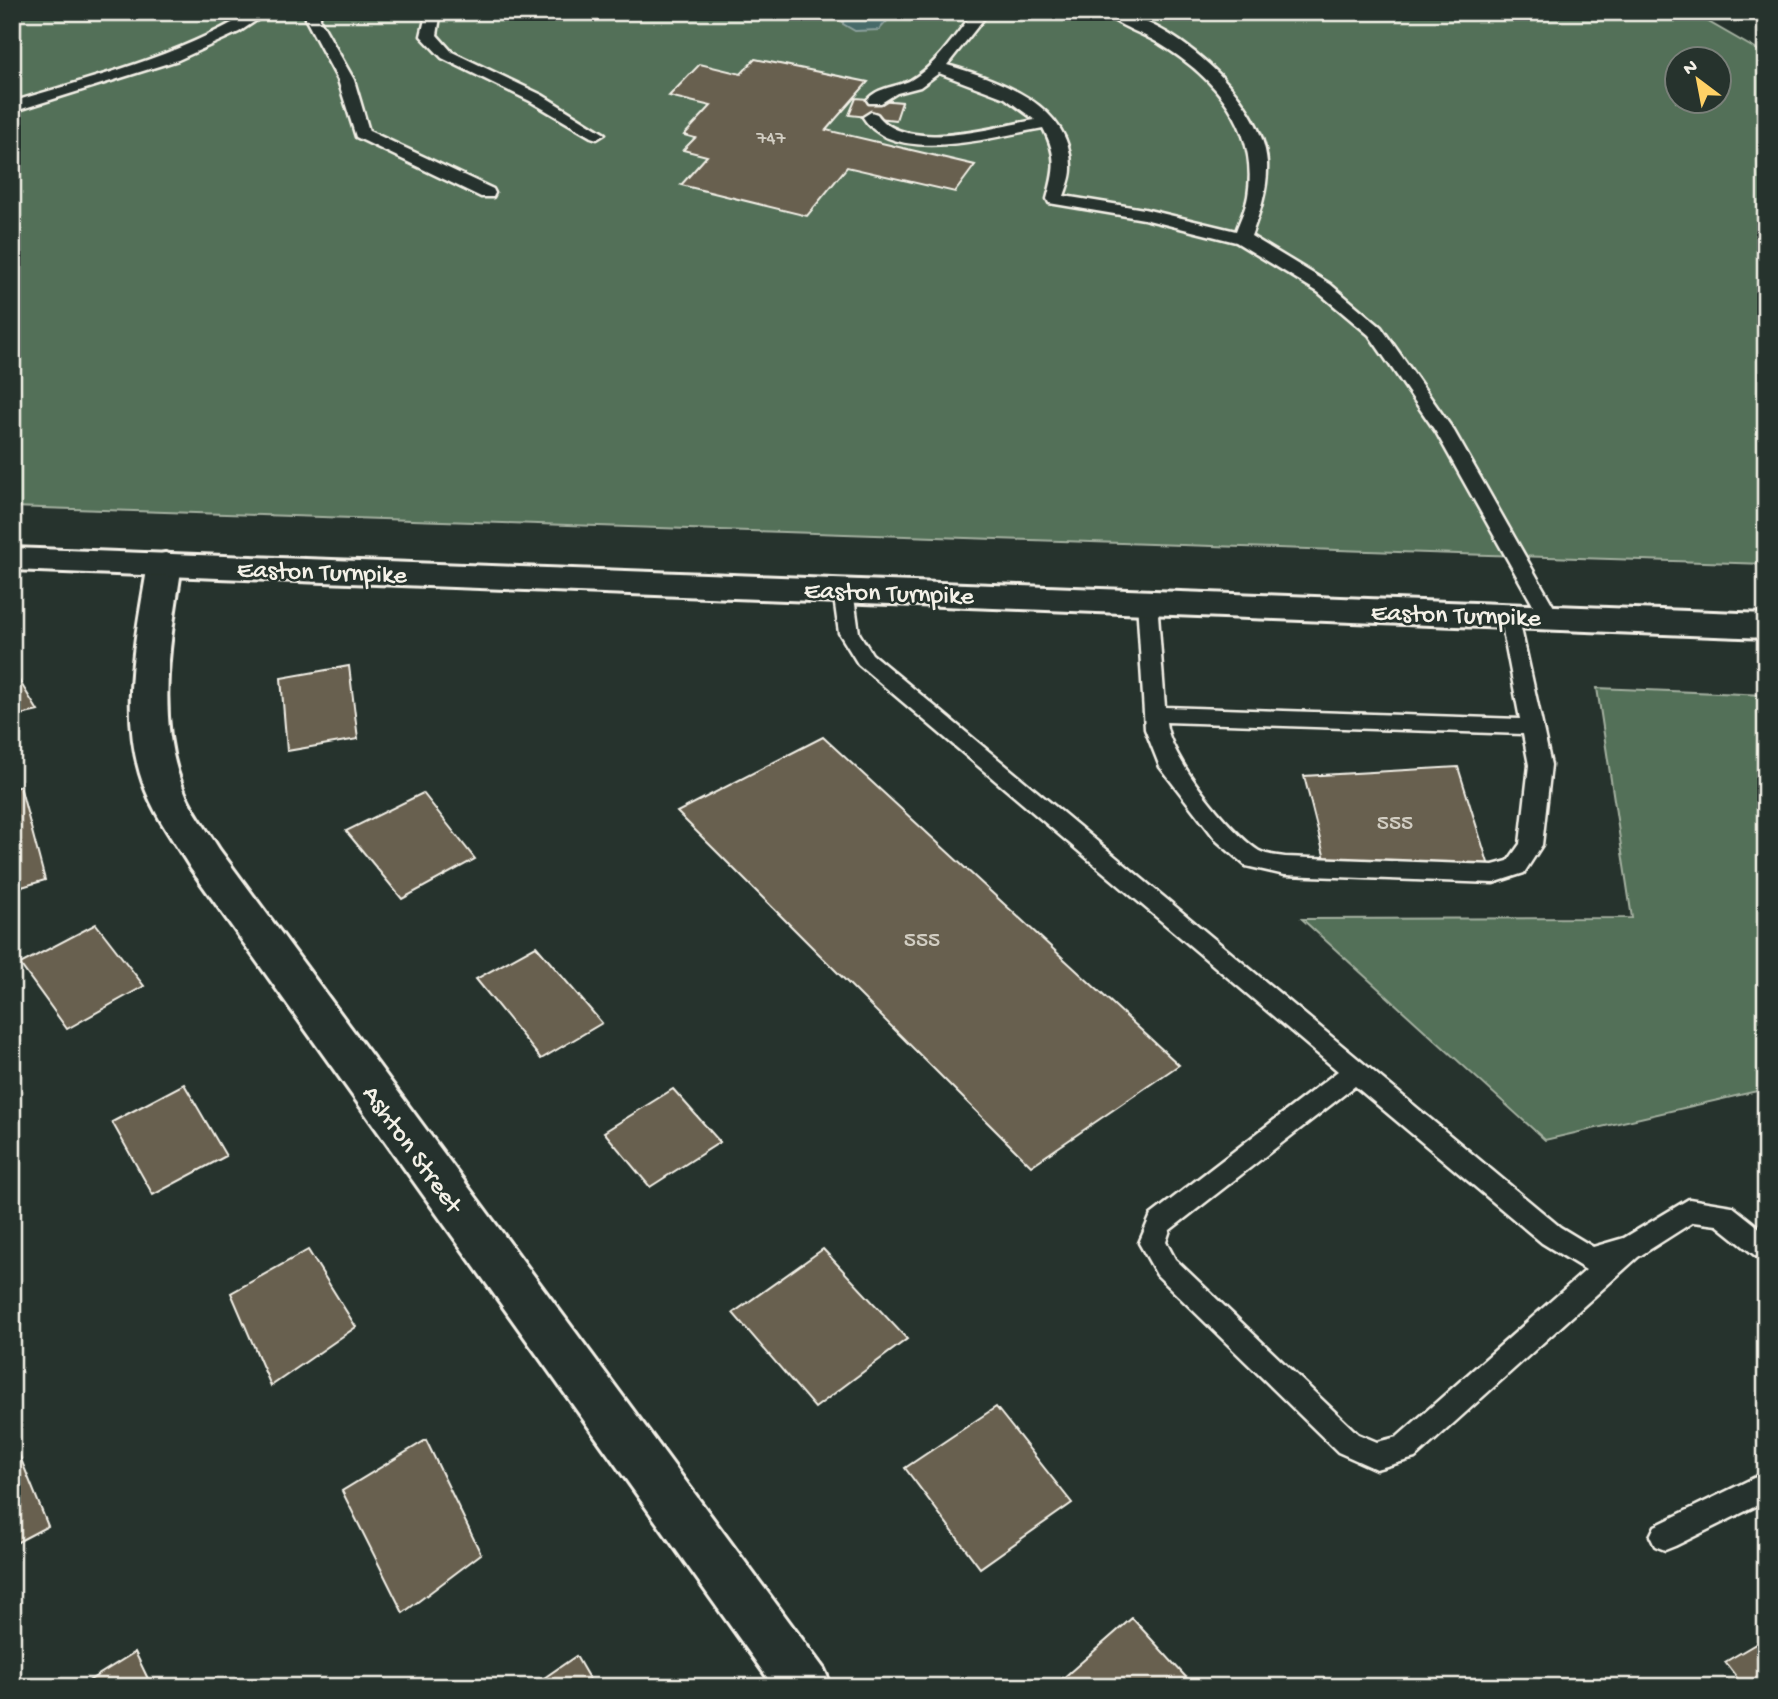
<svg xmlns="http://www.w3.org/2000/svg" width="1778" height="1699" font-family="'Gochi Hand',sans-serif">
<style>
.green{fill:#537058;stroke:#a4b0a0;stroke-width:2;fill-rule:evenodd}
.water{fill:#466a69;stroke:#8ca09c;stroke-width:2}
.building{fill:#686150;stroke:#f4f1e8;stroke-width:2}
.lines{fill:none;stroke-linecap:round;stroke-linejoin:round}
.service-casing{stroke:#f4f1e8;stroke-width:5}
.minor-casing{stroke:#f4f1e8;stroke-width:6}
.secondary-casing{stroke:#f4f1e8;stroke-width:6}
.service{fill:#26332d;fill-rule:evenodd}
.minor{fill:#26332d;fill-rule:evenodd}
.secondary{fill:#26332d;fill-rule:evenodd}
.labels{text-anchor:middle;stroke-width:5;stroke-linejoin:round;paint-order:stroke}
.far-number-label{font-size:19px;fill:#d1cdc2}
.number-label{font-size:23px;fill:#d1cdc2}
.street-label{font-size:26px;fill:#f4f1e8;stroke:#26332d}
</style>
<rect width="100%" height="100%" fill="#26332d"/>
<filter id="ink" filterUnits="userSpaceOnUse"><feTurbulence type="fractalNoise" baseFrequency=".0143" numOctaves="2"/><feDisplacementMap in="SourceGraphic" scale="14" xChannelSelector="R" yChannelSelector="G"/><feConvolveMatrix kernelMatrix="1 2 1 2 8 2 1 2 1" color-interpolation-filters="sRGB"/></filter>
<g filter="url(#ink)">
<path class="green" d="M12 12H1691L1766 55V564L12 507ZM1676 60H1718V102H1676Z
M1597 688 1766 695V1089L1545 1140 1302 919 1632 918Z"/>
<path class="water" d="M844 12H877L887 21 879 30 855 31 843 24Z"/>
<path class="building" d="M755 59 868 82 826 130 975 165 955 192 847 167 807 216 681 185 707 156 683 150 695 138 684 135 711 106 669 96 700 64 741 74Z
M856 98 902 102 896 120 849 115Z
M349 666 358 739 287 751 281 678Z
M12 669 38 711 12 717Z
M823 737 1179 1065 1031 1166 677 812Z
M1458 767 1489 866 1327 867 1304 776Z
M20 786 45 880 12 890V789Z
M423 793 475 859 402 899 346 831Z
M96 924 144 986 67 1029 20 964Z
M536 946 602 1023 541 1059 476 979Z
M184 1084 226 1156 153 1195 112 1122Z
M673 1089 720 1142 650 1187 604 1132Z
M823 1249 907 1339 815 1408 733 1313Z
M308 1250 356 1327 271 1386 231 1293Z
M996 1407 1072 1503 980 1568 905 1468Z
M12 1437 48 1526 12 1545Z
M426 1440 481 1554 403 1613 342 1491Z
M1132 1618 1195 1687H1053Z
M1766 1638V1687H1744L1725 1662Z
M135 1652 152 1687H79Z
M576 1656 594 1687H531Z"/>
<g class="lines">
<g class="service-casing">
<path id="service" d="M251 12H269L239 32 178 60 12 112V102C94 77 177 57 251 12Z
M306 12H320V20L354 80 369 131 493 189 495 193 493 197H481L356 137 338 80 306 20Z
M414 12 438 14 440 17 437 35 452 52 542 95 605 134 597 139 591 137 530 101 442 58 421 36 425 19Z
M974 12H989L947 65C997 79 1073 105 1071 169 1071 178 1067 187 1064 196L1144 209 1236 231C1240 220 1246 208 1248 196 1259 128 1215 77 1160 44 1143 33 1117 26 1104 12 1166 12 1264 98 1267 163 1268 189 1260 212 1251 236L1330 284 1381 327 1454 431 1559 616 1556 621H1542L1436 432 1369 335 1318 292 1236 242 1144 219 1049 203 1047 199C1055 170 1058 156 1043 128 995 136 893 167 863 117L871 112 877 114C904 154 993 127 1035 120L1005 98 939 73 920 87 897 93 881 103H869L867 100C879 86 896 88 911 80 937 65 955 35 974 12Z
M843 583 850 585 853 590 859 633 872 654 1560 1227 1593 1247 1624 1238 1689 1199 1732 1206 1766 1233V1261L1757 1257 1717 1225 1693 1222 1638 1257 1415 1458 1376 1469 1338 1452 1157 1275 1139 1243 1151 1215 1338 1071 858 664 839 633 833 590 836 585ZM1355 1086 1542 1243 1586 1270 1397 1437 1377 1442 1358 1434 1175 1259 1166 1242 1170 1230Z
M1147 594 1154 596 1157 601 1165 707 1520 719 1500 615 1503 610H1517L1551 765 1542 845 1524 873 1493 883 1285 875 1246 866 1217 841 1160 767 1145 729 1137 601 1140 596ZM1166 722 1523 734 1529 765 1520 844 1508 861 1493 865 1285 857C1277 856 1266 855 1259 851 1229 832 1169 757 1166 722Z
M1766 1472V1501L1675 1546 1665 1550 1655 1546 1650 1536 1655 1526Z"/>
</g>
<g class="minor-casing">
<path id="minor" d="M165 553 177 556 182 564C171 638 155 716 183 788 191 810 207 829 219 849L824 1669 832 1687H774L191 869C176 844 157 819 146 791 117 719 136 638 148 564L153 556Z"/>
</g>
<g class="secondary-casing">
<path id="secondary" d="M12 548 1766 614V638L12 570Z"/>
</g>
<use href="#service" class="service"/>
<use href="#minor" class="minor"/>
<use href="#secondary" class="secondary"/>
</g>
</g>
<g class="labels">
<g class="far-number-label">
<text x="771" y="143">747</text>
</g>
<g class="number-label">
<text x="1395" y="829">555</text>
<text x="922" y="946">555</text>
</g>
<g class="street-label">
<text transform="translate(322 570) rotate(2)" y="9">Easton Turnpike</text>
<text transform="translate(889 591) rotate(2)" y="9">Easton Turnpike</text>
<text transform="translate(1456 613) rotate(2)" y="9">Easton Turnpike</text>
<text transform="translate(414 1148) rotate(54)" y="9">Ashton Street</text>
</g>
</g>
<rect width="1778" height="1699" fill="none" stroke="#26332d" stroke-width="42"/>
<rect x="21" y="21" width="1736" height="1657" fill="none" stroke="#f4f1e8" stroke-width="2.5" filter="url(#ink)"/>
<g transform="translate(1698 80) rotate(328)"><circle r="33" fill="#26332d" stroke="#787f78" stroke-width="2"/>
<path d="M0-5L12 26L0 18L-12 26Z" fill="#ffd166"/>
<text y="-10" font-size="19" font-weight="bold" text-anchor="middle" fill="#f4f1e8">N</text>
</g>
</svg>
